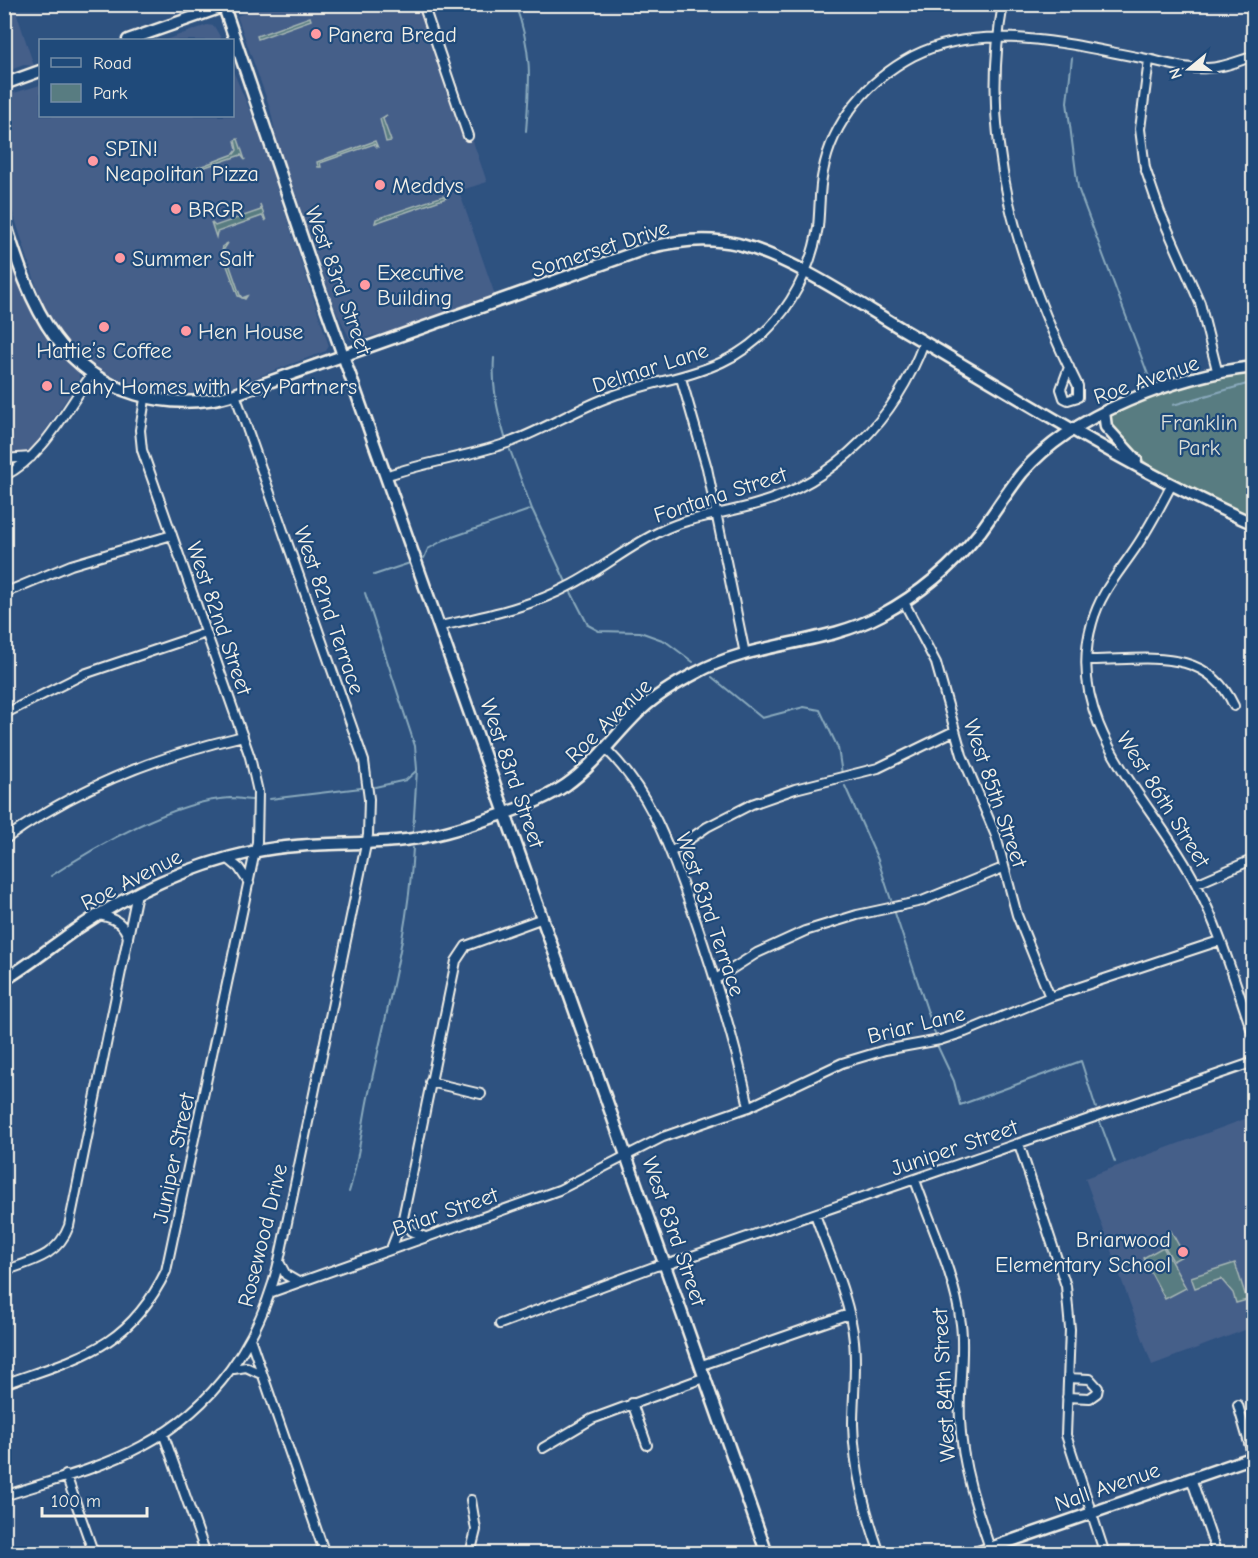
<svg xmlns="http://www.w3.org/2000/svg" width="1258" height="1558" font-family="'Comic Neue',sans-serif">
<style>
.built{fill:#445e89}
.green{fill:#587c81;stroke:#a6b6b4;stroke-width:1.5}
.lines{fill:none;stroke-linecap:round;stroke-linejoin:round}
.stream{stroke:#89a9bc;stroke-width:2}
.street-casing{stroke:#f4f1e8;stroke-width:12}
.secondary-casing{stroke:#f4f1e8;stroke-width:15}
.street{stroke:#1f4a7a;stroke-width:8}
.secondary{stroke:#1f4a7a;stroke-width:10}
.poi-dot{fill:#ff9aa2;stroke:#1f4a7a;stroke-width:2}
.labels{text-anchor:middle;stroke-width:4.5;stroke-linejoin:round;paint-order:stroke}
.poi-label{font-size:22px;fill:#f4f1e8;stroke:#1f4a7a;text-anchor:start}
.street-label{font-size:22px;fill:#f4f1e8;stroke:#1f4a7a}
.park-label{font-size:22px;fill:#dddfd9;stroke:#1f4a7a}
</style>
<rect width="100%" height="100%" fill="#2e5280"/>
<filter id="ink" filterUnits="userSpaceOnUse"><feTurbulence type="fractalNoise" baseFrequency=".0167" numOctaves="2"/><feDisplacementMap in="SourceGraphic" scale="12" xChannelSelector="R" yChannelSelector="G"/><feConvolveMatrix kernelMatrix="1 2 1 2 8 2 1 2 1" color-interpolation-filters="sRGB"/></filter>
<g filter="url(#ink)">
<path class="built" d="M4 5H14L34 66 24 65 5 72Z
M264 5H426L487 182 459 191 495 295 391 331 361 339 352 340 349 337 336 311 277 141 270 108 237 16Z
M207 25 214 26 222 40H165Z
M233 71 255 122 329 346 326 351 230 387 177 396 154 392 109 375 80 358 59 336 45 313 4 184V96L40 85V116H232Z
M4 237 28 303 42 333 79 373V380L33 449 25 452 5 454Z
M1253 1116V1327L1152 1365 1085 1178Z"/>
<path class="green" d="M310 17 311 20 258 39 257 36Z
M387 115 383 119 391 141 386 142 380 119Z
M238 139 245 160 241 155 196 170 195 176 194 169 234 154 237 150 235 140Z
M375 141 378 148 374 144 320 163 321 167H318L317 162Z
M443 196 446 198 375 223 376 219Z
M260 204 266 221 262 216 217 232 216 237 211 222 215 226 261 210Z
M228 243 224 249 240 295 242 298 247 296 245 299 238 296 222 252 223 246Z
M1253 367V524C1207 499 1129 469 1109 417L1129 406 1138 397Z
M1171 1231 1184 1255 1173 1261 1159 1237Z
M1163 1247 1186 1288 1165 1299 1143 1258Z
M1235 1263 1247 1300 1236 1303 1233 1293 1221 1279 1195 1288 1191 1277Z"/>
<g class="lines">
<path class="stream" d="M515 4C533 52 530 81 526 131
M1072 58 1067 102 1078 188 1150 380
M494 358C492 387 497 410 505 437
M1173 405 1254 382
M532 509 566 582
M424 558 428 549 444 540 532 509 510 450
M374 575 410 563
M571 592 588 625 599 631 640 632 665 641 693 662
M365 593 415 746 417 769 413 832
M712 677 762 718 804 707 820 710 838 748 842 774
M845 786 878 860 891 900
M375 787 406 780 416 771
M270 799 361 788
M51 876C96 846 174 801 230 798 238 798 246 800 253 800
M895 913 935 1034
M938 1047 954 1081 960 1105 1081 1061 1096 1108
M1100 1122 1115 1162
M349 1192C360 1157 362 1122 370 1088 387 1008 409 930 413 848"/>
<g class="street-casing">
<path id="street" d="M423 4 468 136
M1003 4C978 140 1018 266 1078 386V397L1068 400 1064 398 1061 389 1069 367
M1149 60 1140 129 1145 168 1160 212 1200 303 1218 374
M681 378 707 468 745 654
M4 459 31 457
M388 475C429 461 473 456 513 441 547 428 578 408 612 396 676 373 728 377 776 320 798 295 813 259 818 227 820 209 819 190 823 172 832 122 868 80 913 56 982 20 1071 45 1142 58 1163 62 1186 70 1207 68 1223 68 1238 61 1254 56
M4 476C45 456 66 408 93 373
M1171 486C1159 509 1147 532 1132 553 1116 576 1099 596 1092 623 1062 727 1155 801 1196 884 1221 932 1236 986 1254 1037
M4 593 71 565 172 535
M904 602 936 663 962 755 996 836 1017 915 1050 997
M441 626C485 616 531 607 571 585 602 569 629 546 661 531 691 516 725 514 757 504 836 481 896 418 924 342
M1087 660C1142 661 1206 644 1234 706
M4 714 84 674 206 633
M606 749C653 795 671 852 693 913 715 977 735 1041 749 1107
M4 840C76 787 157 756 243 736
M671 852 707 827 752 804 795 789 878 768 954 731
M227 858 239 868 249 883
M1196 884 1254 859
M98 915C112 917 125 923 128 938
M716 979 757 953 805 931 857 915 922 901 1003 868
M430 1082 481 1094
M1019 1144 1066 1286 1070 1329 1066 1435 1105 1554
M915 1180C931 1226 955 1275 961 1324 965 1356 958 1388 960 1420 962 1467 977 1510 992 1554
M815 1214C829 1255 850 1298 854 1341 857 1369 853 1396 853 1424 854 1470 865 1511 880 1554
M403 1218 411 1231 425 1237
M391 1249 403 1218 456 961 466 946 543 918
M279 1262 286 1275 298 1282
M4 1271C32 1261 58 1256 69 1226L137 893
M272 1292 559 1190 663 1137 749 1107 842 1063 885 1050 940 1040 965 1032 1050 997 1219 941
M500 1324 656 1266 672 1263 1254 1062
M251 1341 325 1554
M702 1365 849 1314
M234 1369 246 1367 261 1374
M4 1384C80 1357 128 1349 166 1271L257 842 258 792 250 757 142 450 140 430 145 399
M1067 1397 1090 1398 1097 1393 1098 1388 1090 1379 1068 1378
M632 1403 647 1445
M1238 1405 1253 1457
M163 1433 206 1554
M543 1448 592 1419 706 1377
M66 1475 94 1554
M1191 1478 1217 1554
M4 1496C50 1481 100 1469 142 1446 215 1407 260 1341 279 1261L368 835 369 799 364 761 235 394
M470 1554 476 1530 471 1500"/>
</g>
<g class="secondary-casing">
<path id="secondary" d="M223 4 316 279 767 1554
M128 40 228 5
M4 84 40 71
M4 219C16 258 30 303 55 337 97 394 169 414 235 394L648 248C678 240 707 237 738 244 793 258 858 303 907 332 1020 398 1134 471 1254 524
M1104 412 1106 427 1136 460
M4 980C29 965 51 947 75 930 129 893 188 866 252 852 299 842 348 845 396 841 430 838 462 828 494 817 519 809 544 800 566 785 596 764 616 733 642 709 658 694 677 683 696 673 754 641 823 646 881 615 920 594 953 566 980 532 994 513 1007 492 1022 473 1072 414 1177 375 1254 367
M973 1554 1254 1457"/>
</g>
<use href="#street" class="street"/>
<use href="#secondary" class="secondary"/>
</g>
</g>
<g class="poi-dot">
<circle cx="316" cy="34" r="6"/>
<circle cx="93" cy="161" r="6"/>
<circle cx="380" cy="185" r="6"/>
<circle cx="176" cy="209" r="6"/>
<circle cx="120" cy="258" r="6"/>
<circle cx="365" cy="285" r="6"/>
<circle cx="104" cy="327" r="6"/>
<circle cx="186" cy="331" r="6"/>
<circle cx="47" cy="386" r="6"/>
<circle cx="1183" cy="1252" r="6"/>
</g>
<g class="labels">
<g class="poi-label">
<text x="328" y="42">Panera Bread</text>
<text x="105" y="156">SPIN!<tspan x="105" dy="25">Neapolitan Pizza</tspan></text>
<text x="392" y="193">Meddys</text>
<text x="188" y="217">BRGR</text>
<text x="132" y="266">Summer Salt</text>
<text x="377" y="280">Executive<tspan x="377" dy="25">Building</tspan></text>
<text x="198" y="339">Hen House</text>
<text x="104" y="358" text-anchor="middle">Hattie’s Coffee</text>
<text x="59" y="394">Leahy Homes with Key Partners</text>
<text x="1171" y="1247" text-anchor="end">Briarwood<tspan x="1171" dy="25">Elementary School</tspan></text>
</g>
<g class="street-label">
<text transform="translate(600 248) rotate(-18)" y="8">Somerset Drive</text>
<text transform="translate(339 280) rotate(70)" y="8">West 83rd Street</text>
<text transform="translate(650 367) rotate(-18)" y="8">Delmar Lane</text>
<text transform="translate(1146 379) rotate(-19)" y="8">Roe Avenue</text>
<text transform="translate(720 494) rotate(-18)" y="8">Fontana Street</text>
<text transform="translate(330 610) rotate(71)" y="8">West 82nd Terrace</text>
<text transform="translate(220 618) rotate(71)" y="8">West 82nd Street</text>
<text transform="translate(608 720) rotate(-44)" y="8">Roe Avenue</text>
<text transform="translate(513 773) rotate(71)" y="8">West 83rd Street</text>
<text transform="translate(996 793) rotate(71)" y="8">West 85th Street</text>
<text transform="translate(1164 799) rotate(58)" y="8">West 86th Street</text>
<text transform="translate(131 879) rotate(-27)" y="8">Roe Avenue</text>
<text transform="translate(711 914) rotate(71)" y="8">West 83rd Terrace</text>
<text transform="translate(916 1024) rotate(-14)" y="8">Briar Lane</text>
<text transform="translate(954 1147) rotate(-19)" y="8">Juniper Street</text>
<text transform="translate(173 1158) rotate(-78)" y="8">Juniper Street</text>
<text transform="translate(445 1211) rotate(-19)" y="8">Briar Street</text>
<text transform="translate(675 1231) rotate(71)" y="8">West 83rd Street</text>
<text transform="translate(262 1235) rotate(-76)" y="8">Rosewood Drive</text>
<text transform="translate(943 1385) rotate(-93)" y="8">West 84th Street</text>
<text transform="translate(1107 1486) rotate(-19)" y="8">Nall Avenue</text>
</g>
<g class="park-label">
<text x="1199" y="430">Franklin<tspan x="1199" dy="25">Park</tspan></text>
</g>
</g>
<rect width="1258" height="1558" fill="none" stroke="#1f4a7a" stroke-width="24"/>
<rect x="12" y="12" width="1234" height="1534" fill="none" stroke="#f4f1e8" stroke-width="2" filter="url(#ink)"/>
<rect x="39" y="39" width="195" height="78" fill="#1f4a7a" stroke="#748da6" stroke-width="1.5"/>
<rect x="51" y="58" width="30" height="9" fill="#1f4a7a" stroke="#748da6" stroke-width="1.5"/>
<text x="93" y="69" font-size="18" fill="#f4f1e8">Road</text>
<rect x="51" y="84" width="30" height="18" fill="#587c81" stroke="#748da6" stroke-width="1.5"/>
<text x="93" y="99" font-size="18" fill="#f4f1e8">Park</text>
<g transform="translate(1189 69) rotate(251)" stroke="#1f4a7a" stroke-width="4.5" paint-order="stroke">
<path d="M0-4.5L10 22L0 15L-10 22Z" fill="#f4f1e8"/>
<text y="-9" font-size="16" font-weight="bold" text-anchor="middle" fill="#f4f1e8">N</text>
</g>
<path d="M42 1507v9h105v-9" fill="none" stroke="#f4f1e8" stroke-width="3"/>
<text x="51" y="1507" font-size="18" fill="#f4f1e8" stroke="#1f4a7a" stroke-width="4.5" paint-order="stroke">100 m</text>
</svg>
